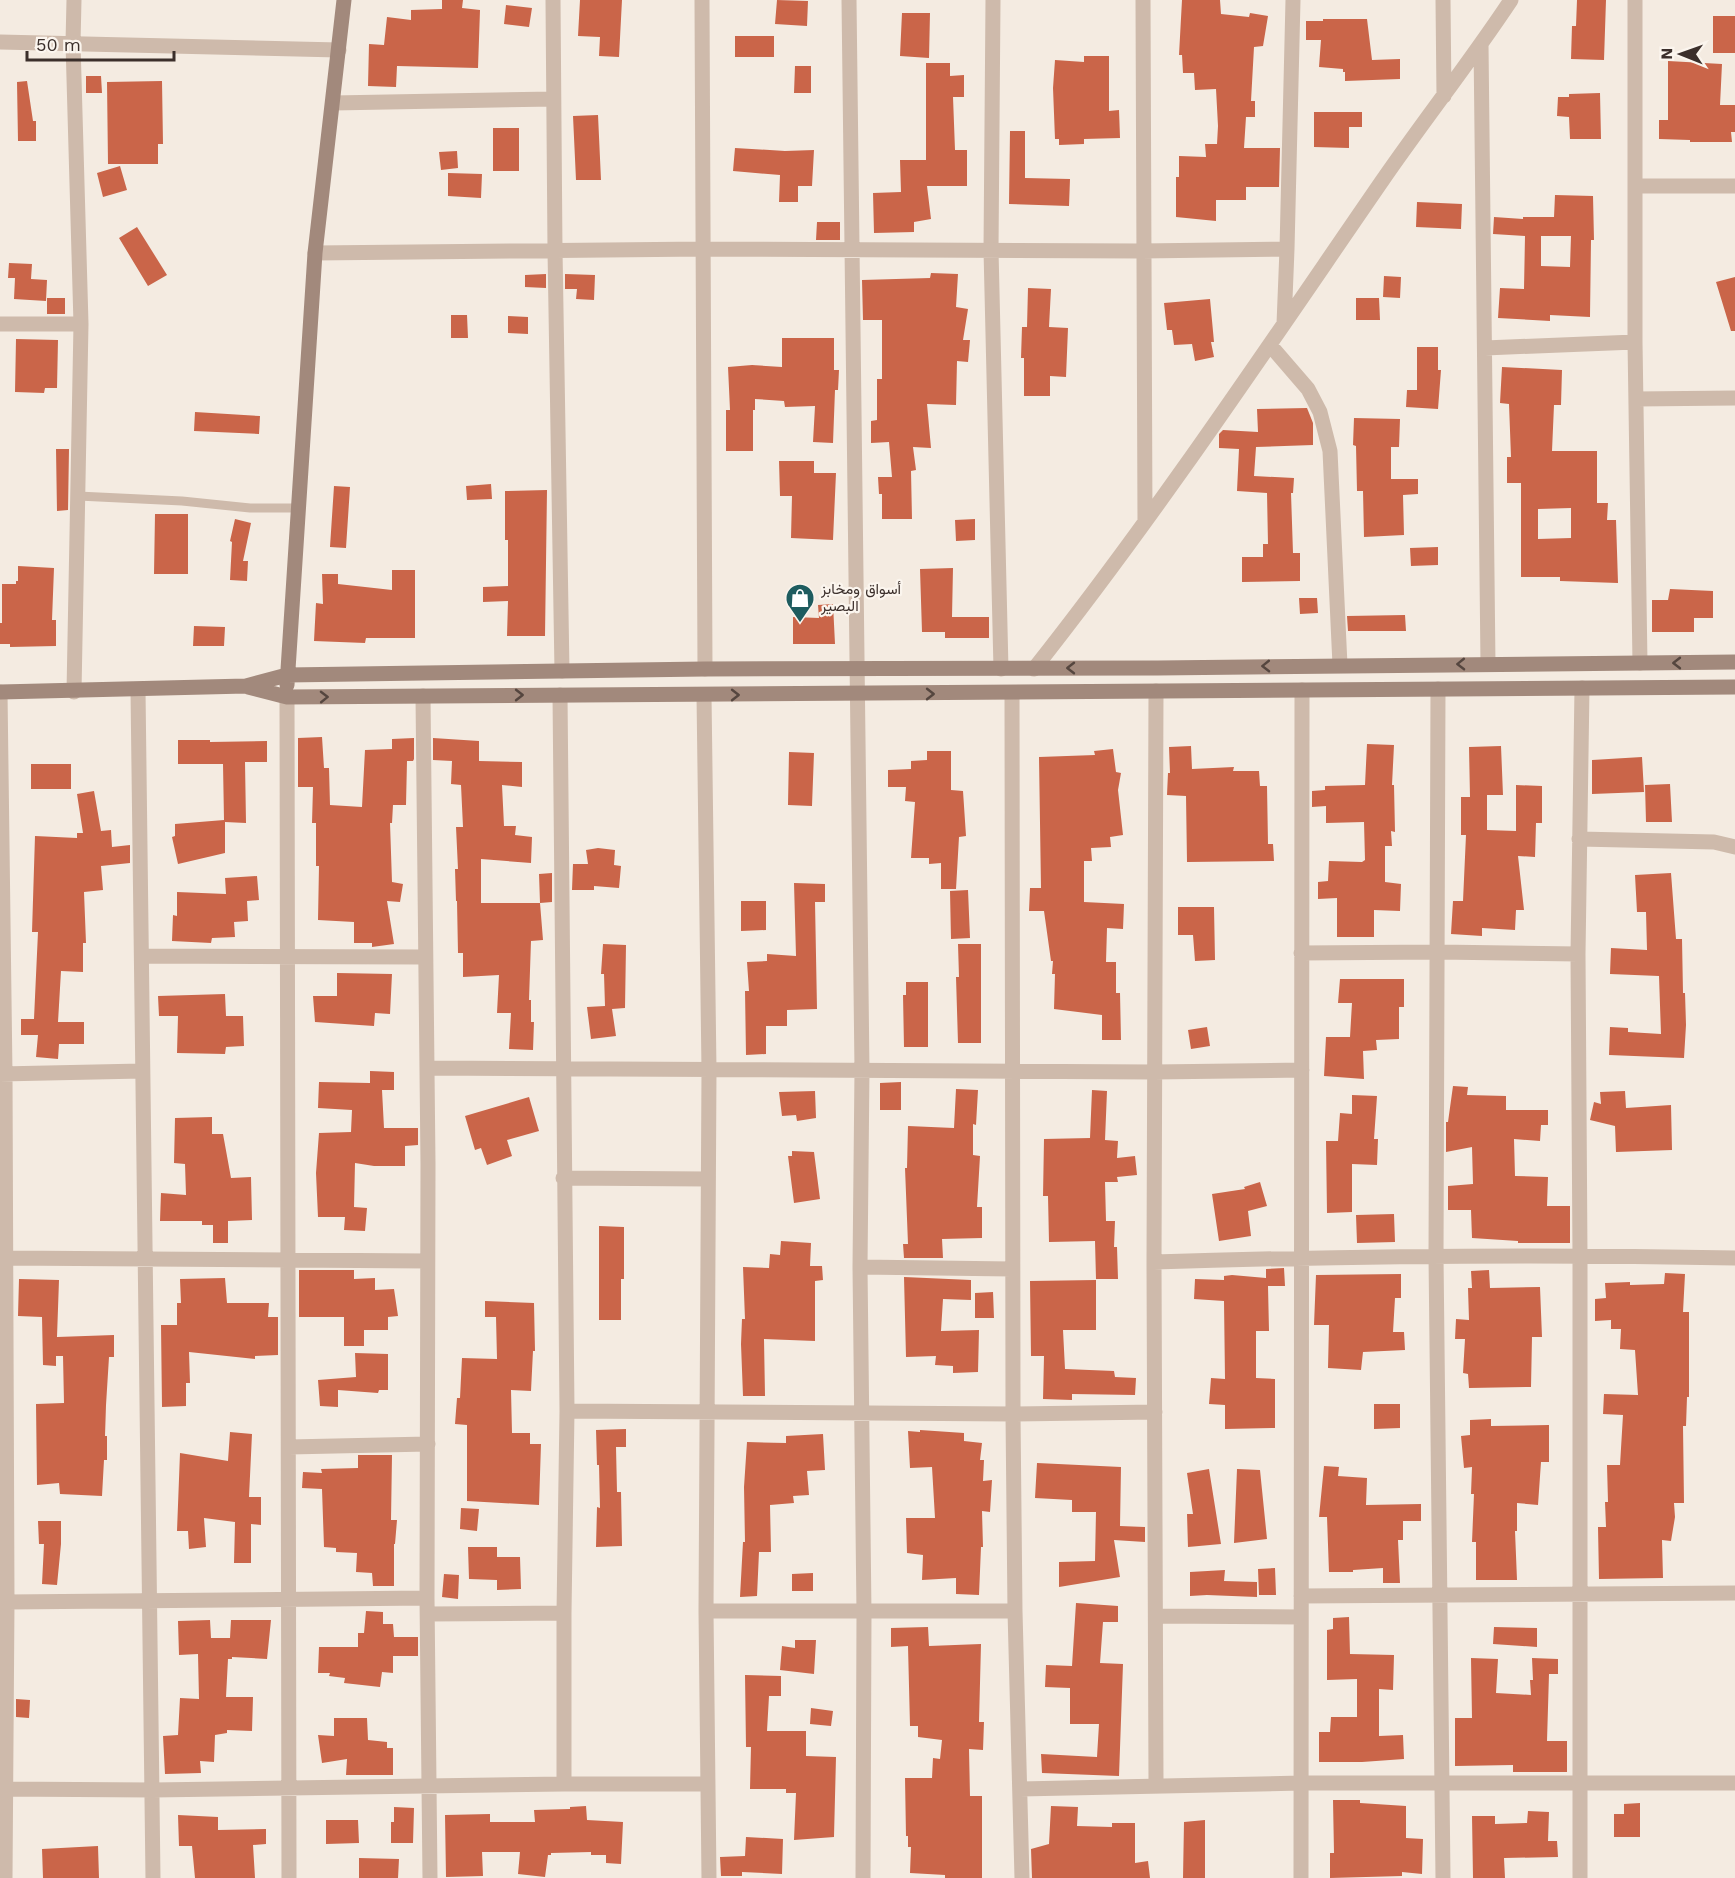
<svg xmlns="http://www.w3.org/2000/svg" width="1735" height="1878" font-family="'Work Sans',Vazirmatn,sans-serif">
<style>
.building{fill:#ca6549;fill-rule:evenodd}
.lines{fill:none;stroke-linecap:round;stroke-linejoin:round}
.lane{stroke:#cebaab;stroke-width:9}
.street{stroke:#cebaab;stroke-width:15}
.secondary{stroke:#a2897c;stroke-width:15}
.oneway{stroke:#55463f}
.labels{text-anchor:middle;stroke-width:4.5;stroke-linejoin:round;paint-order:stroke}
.poi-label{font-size:15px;fill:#3b2f2b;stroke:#fbf5ee;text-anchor:start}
</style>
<rect width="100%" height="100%" fill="#f4ebe1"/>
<path class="building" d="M442 0H463L462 8 480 10 478 68 397 66 396 87 368 86 369 44 384 45 387 17 411 20V10L442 9Z
M580 0H622L619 57 599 56 600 37 578 36Z
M777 0 808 1 807 26 775 24Z
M1182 0H1220L1221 14 1249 17 1250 13 1268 16 1263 46 1254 47 1251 101H1255V117H1246L1244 148H1280L1279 187H1246V200H1216V221L1176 217V177H1179V156L1206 157 1205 144H1217L1218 126 1216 89 1195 90 1194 73H1183L1182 55H1179Z
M1577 0H1606L1604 60 1571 59 1572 26H1576Z
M506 5 532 8 529 27 504 24Z
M902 13H930L929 58 900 56Z
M1713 16H1735V53H1713Z
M1323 19H1367L1372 60 1400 59V79L1345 81V72H1343V69L1319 67 1321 40H1306V21H1323Z
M735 36H774V57H735Z
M1084 56H1109V111L1119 110 1120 138 1084 139V144L1059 145V139H1055L1053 88 1055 60 1084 62Z
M1668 61 1722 64 1720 105H1735V132H1731L1732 142H1690V140L1659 139V120H1668Z
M926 63H950V76L964 75V97H953L955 150H967V186H927L931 219 914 222V232L874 233 873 193 901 192 900 160H926Z
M795 66H811V93H794Z
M86 76H101L102 93H86Z
M27 81 33 121H36V141H18L17 82Z
M162 81 163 144H158V164H108L107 82Z
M1600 93 1601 139H1570L1569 117 1557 116 1558 97H1569V94Z
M1314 112H1362V127H1349V148L1314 147Z
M598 115 601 180H576L573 116Z
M493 128H519V171H493Z
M1010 131H1025V178L1070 179 1069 206 1009 204Z
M735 148 785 151 814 150 812 186H798V202H779L780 175 733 171Z
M457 151 458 168 441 170 439 152Z
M120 166 127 190 103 197 97 173Z
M448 173 482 174 481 198 448 196Z
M1555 195 1593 196 1594 240H1591L1590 317 1550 315V321L1498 318 1500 288 1524 289 1525 236 1493 234 1494 217 1523 219V217H1554ZM1541 236H1571L1570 267 1541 266Z
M1417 202 1462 204 1461 229 1416 227Z
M817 222H840V240H816Z
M137 227 167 275 148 286 119 238Z
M9 263 32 264 31 279 47 280 46 301 14 299 15 278H8Z
M931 273 958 274 956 307 968 309 963 340H970L968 362 957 361 956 405 927 404 931 448 913 447 916 470 911 471 912 519H882V494H879L878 477H892L889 442 871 443V421L877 420V379H882V320H863L862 280 930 278Z
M546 274V288L525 287V275Z
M565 274 595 275 594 300 576 299 577 289H565Z
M1384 276 1401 277 1400 298 1383 297Z
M1735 277V331H1731L1716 282Z
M1028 288 1051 289 1049 327 1068 328 1066 377 1050 376V396H1024V358H1021L1022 327H1027Z
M47 298H65V314H47Z
M1356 298H1379L1380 320H1356Z
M1210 299 1214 342H1211L1214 357 1195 361 1192 344 1174 345 1172 330H1167L1164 303Z
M451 315H467L468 338H451Z
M508 316 528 317V334L508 333Z
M782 338H834V370H839L838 390H835L833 443 813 442 815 406 785 407 784 401 755 399V410H753V451H726V410H730L728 367 752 365 782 367Z
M16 339 58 340 57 388H45L44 393 15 392Z
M1417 347H1438V370H1441L1438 409 1406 407 1407 390H1417Z
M1502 367 1562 370 1561 405H1554L1552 451H1597V503H1608L1607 520H1616L1618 583 1560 581V577H1521V483H1507V457H1511L1509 404 1500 403ZM1571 508V538L1538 539V509Z
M1307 408 1313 423V445L1256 447 1254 476 1294 478 1293 493H1291L1293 553H1300V581L1242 582V557H1263V544H1268L1267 493 1237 491 1239 449 1219 448V434L1223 430 1258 432 1257 409Z
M195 412 260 416 259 434 194 431Z
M1354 418 1400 419 1399 447H1391V479H1418V494L1403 495 1404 535 1364 537 1363 491H1357L1356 446 1353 445Z
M56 449H69L68 510 57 511Z
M779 461H814V473H836L833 540 791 538 792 496H780Z
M491 484 492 499 467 500 466 486Z
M334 486 350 487 346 548 330 547Z
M547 490 545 636H507L508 601 483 602V587L508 586V540H505V491Z
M155 514H188V574H154Z
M235 519 251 523 243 561H248L247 581 230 580 232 542 230 541Z
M975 519V540L956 541 955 520Z
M1438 547V565L1411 566 1410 548Z
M18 566 54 568 52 620H56V646L10 647V644H0V623H2V584H16V581H18Z
M953 568 952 617H989V638H945V632H922L920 569Z
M392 570H415V638H366L365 643 314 641 316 603 323 604 322 574H338V584L392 590Z
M1670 589 1713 591V618H1694V632H1652V600H1668Z
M1299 598H1317L1318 613 1300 614Z
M833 604 835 644H793V617L819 618 818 605Z
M1405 615 1406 631H1348L1347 616Z
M194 626 225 627 224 646H193Z
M322 737 324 768H329L330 805 362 807 365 750 392 749V739L414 738V759L413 761H407L406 805H393L392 823H390L392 882 403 884 400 902 387 901 394 944 372 947V943H354V922L318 920 319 866H316V823H312L313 787H298V738Z
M433 738 479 741V761L522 762V787L502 785 504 826H516L515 835 532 837 531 863 481 859V903H540L543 940 531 941 529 1000H531V1022H534L533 1050 509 1049 511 1013H497L499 975 463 977V953H458L457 901H456L455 869H458L456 827H463L461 785 451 784 452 761 433 760Z
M178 740H210V742L267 741V762H245L246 823 225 822V853L178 864 172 837 175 836V824L224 820 223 764H178Z
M1367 744 1394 745 1392 785H1394L1395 832 1391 831 1392 846H1385V882L1401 884 1400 911 1374 910V937H1337V898L1318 899V882L1328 881 1329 861 1362 862 1365 860 1364 822 1326 823V806L1312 807V791L1325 790V786L1365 785Z
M1191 746 1192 769 1234 767 1233 771H1259L1260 786H1267L1268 844H1273L1274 861 1187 862 1186 796 1167 795 1168 773H1170L1169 747Z
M1501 746 1503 795H1487V830L1516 831V785L1542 786V823H1536L1535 857 1518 856 1524 910H1516L1515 930 1482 928V936L1451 934 1453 901H1463L1466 835H1461V797H1470L1469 747Z
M1113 749 1116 772 1121 773 1118 790 1123 835 1110 837 1111 847 1091 848 1092 861H1084V902L1124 904 1123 929 1107 928 1106 962H1116V993H1120L1121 1040H1102V1015L1054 1009 1055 974H1052L1053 961H1051L1044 911H1029L1030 888H1041L1039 757 1095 755 1094 751Z
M927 751H951V790L963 791 966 836 959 837 956 889H941V863L929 864V858H911L915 802 905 801 906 787H888V770L911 769V761L927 760Z
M789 752 814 753 812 806 788 805Z
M1642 757 1644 792 1592 794V760Z
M31 764H71V789H31Z
M1670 784 1672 822H1646L1645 785Z
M94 791 101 831 111 830 112 847 130 845V863L101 866 103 890 84 892 86 943H83V972L61 971 58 1022H84V1044H59L58 1059 36 1057 38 1035H21V1019H34L38 932H32L35 836 77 838V833H83L77 794Z
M598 848 615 850 614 865 621 866 619 888 594 886V890H572L573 864H588L586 850Z
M552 873V902L540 903 539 874Z
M1671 873 1676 939H1682L1683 993H1685L1686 1025 1684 1058 1609 1055 1610 1027 1628 1028V1032L1661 1034 1659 976 1610 974 1611 948 1647 950 1646 912H1637L1635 875Z
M257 876 259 900 247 901 248 921 234 922 235 937 212 938 211 943 172 941 173 915 177 916V892L226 894 225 878Z
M794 883 825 884V902H815L817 1009 787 1010V1026H766V1054L746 1055 745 991H749L747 962 767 961V954L796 956Z
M968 890 970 938 951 939 950 891Z
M741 901H766V930L741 931Z
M1178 907H1214L1215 960 1195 961 1193 935H1178Z
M603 944 626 945 625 1008 612 1009 616 1036 591 1039 587 1007 605 1006 604 974H601Z
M958 944H981V1043H958L956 977H959Z
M337 973 392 974 390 1014 375 1013 374 1026 315 1022 313 996H337Z
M1340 979H1404V1007H1399V1039L1376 1040 1377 1050 1363 1051 1364 1079 1324 1076 1326 1037H1350L1352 1003H1338Z
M906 982H928V1047H904L903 995H906Z
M225 994 226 1016H243L244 1046 226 1047 225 1054 177 1053 178 1016H159L158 996Z
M1207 1027 1210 1046 1191 1049 1188 1030Z
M370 1071 394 1072V1090H382L384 1128H418V1145L405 1146V1166H374L355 1163 354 1207 367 1208 365 1231 344 1230 345 1217H318L316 1173 319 1133 351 1132 352 1110 318 1108 319 1082 370 1083Z
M901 1082V1110H880V1083Z
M1453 1086 1468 1087 1467 1095 1506 1096V1110H1548V1125H1541L1540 1141 1514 1139 1515 1176 1548 1177 1547 1206H1570V1243H1518V1241L1472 1238 1471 1210H1448V1186L1473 1184 1472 1147 1446 1152V1122H1448Z
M956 1089 978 1090 976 1125 973 1124V1155L980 1156 977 1207H982V1238L942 1239 943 1258H904L903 1244H908L905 1168H907L908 1126 954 1128Z
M1092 1090 1107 1091 1105 1140 1118 1141 1117 1158 1135 1156 1137 1175 1117 1177 1118 1182H1105L1106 1221H1115L1114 1247H1117L1118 1279H1096L1095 1241 1049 1242 1048 1196H1043L1044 1139 1090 1138Z
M815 1091 816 1118 797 1121 796 1115 782 1116 779 1092Z
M1625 1091 1626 1108 1671 1105 1672 1150 1616 1152 1615 1126 1590 1120 1594 1102 1601 1104 1600 1092Z
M1352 1095 1377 1096 1374 1139H1378L1377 1165 1352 1164V1212L1327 1213 1326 1141H1338L1340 1113 1352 1114Z
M529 1097 539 1131 507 1140 512 1156 487 1165 481 1148 475 1150 465 1116Z
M212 1117V1134H223L231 1178 251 1177 252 1220 228 1221V1243H213V1225H202V1221H160L161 1193 186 1195 185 1164 174 1163 175 1118Z
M792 1151 814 1152 820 1199 794 1203 788 1156H792Z
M1260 1182 1267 1206 1248 1211 1251 1236 1219 1241 1212 1194 1245 1189 1244 1187Z
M1394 1214 1395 1242 1357 1243 1356 1215Z
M599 1226 624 1227V1279H621V1320H599Z
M781 1241 811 1243 810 1266H822L823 1280 815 1281V1341L764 1339 765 1396H743L741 1344 742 1319H745L743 1267 769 1268 770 1254 780 1255Z
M1284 1268 1285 1286H1268L1269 1331H1256V1378L1275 1379V1428L1225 1429V1405L1209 1404 1211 1378 1225 1379 1224 1301 1194 1299 1195 1279 1224 1280V1276L1232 1275 1266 1278V1269Z
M299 1270H354V1279L375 1278V1290L394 1289 398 1316 388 1317V1330H364V1346H344V1317H299Z
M1489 1270 1490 1288 1540 1287 1542 1337H1532L1531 1387 1469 1388 1468 1374 1463 1373 1465 1339H1455L1456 1319 1469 1320 1468 1288H1472L1471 1271Z
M1665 1273 1685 1274 1683 1312H1689V1397H1687L1686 1426H1683L1684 1503H1674L1675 1517 1671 1541 1662 1540 1663 1578 1599 1579 1598 1527H1606L1605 1502H1608L1607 1465H1620L1623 1415 1603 1414 1604 1394 1638 1395 1635 1350 1620 1349 1621 1329H1611V1320L1595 1321V1299L1606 1298 1605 1283 1630 1282V1285L1664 1284Z
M1401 1274V1298H1395L1393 1332H1404L1405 1350 1363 1352 1361 1370 1328 1368 1329 1325H1314L1316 1275Z
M904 1277 971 1280V1300L943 1299 941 1331 979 1330 978 1372 953 1373V1366L935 1365 936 1356 906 1357Z
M225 1278 227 1303H269L268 1317H278V1355L255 1356V1359L189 1352 190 1383H186V1406L162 1407 161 1325H177V1303H181L180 1279Z
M19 1279 59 1280 57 1337 114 1335V1357H109L106 1405 105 1436H107V1460H104L102 1496 60 1494 59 1483 37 1485 36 1404 64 1403 63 1356H56V1366L43 1365 42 1317 18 1316Z
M1096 1280V1330H1063L1065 1369 1114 1371 1115 1377 1136 1378 1135 1395 1072 1394V1400L1043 1399 1044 1356H1031L1030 1281Z
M993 1292 994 1318H975V1293Z
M485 1301 534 1303 535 1351H533L531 1391 511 1390 512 1433H530V1444H541L539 1505 467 1501V1425L455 1424 457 1398H460L462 1358 497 1359 496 1317H485Z
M355 1353 388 1354V1390H379L378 1393 338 1390V1407L320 1406 318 1380 356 1377Z
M1374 1404H1400V1428L1374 1429Z
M1491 1419V1426L1549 1425V1462H1541L1538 1505 1517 1503V1531H1515L1517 1580H1476V1542H1472L1474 1494H1471L1472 1467 1464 1468 1461 1436 1470 1435V1420Z
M626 1429V1447H616L617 1492H621L622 1546 596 1547 597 1507 600 1508 599 1465H597L596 1430Z
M920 1430 964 1433V1441L982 1443 980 1460H984L983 1481 992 1480 990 1512 982 1511 983 1547H981L979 1595 956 1594V1578L922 1580 923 1555 907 1553 906 1518H935L932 1467 910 1468 908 1431 920 1432Z
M230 1432 252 1434 249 1497H261V1525L251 1524V1563H234L235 1522 204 1518 206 1547 189 1549 188 1531H177L180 1453 228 1461Z
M823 1434 825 1470 807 1471 809 1495 793 1496 794 1503 770 1505 771 1552H759L757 1596 740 1597 743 1542H745L744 1487 747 1442 786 1443V1436Z
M358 1455H392L391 1520H397L395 1544H394V1586H373L372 1573 356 1572 357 1553 336 1552V1548L324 1547 322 1489 302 1488 303 1472 322 1473 321 1469 358 1468Z
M1037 1463 1121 1467 1120 1526 1145 1527V1542L1114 1540 1120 1577 1059 1587V1562L1095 1561 1096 1512H1072V1500L1035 1498Z
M1324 1466 1339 1467 1338 1476 1367 1478 1366 1505 1421 1504V1521H1403V1540H1398L1400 1583H1383V1568L1353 1570V1572H1329L1327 1517H1319Z
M1209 1469 1221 1544 1188 1547 1187 1514H1193L1187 1473Z
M1237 1469 1260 1470 1267 1539 1234 1543Z
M461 1508 479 1509 477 1531 460 1529Z
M38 1521H61V1544L57 1585 42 1584 44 1544H39Z
M468 1547H497V1557H520L521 1589 497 1590V1580L469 1579Z
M1275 1568 1276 1595H1259L1258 1569Z
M1225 1570 1224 1581 1257 1582V1597L1207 1595 1190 1596V1572Z
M813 1573V1591H792V1574Z
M444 1574 459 1575 458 1599 442 1597Z
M1076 1603 1118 1606V1622H1103L1100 1663 1123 1664 1119 1776 1042 1773 1041 1754 1097 1757 1099 1724H1070V1688L1045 1687 1046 1665 1072 1666Z
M366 1611 383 1612V1624H393L394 1637H418V1656H393V1673L382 1672 380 1687 344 1683 345 1678 329 1676 330 1673H318L319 1647H358V1633H364Z
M1349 1617 1350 1654 1394 1655 1393 1690 1379 1689V1736L1403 1735 1404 1759 1362 1762H1319V1732H1330L1331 1717H1357V1679L1327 1680V1630L1333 1629V1618Z
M210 1620 211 1638H230L231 1620H271L267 1659 232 1657V1659H228L226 1697H253L252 1731 227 1730V1733L215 1735 214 1762 200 1761 201 1773 165 1774 163 1736 178 1735 180 1698 199 1699 198 1654 179 1655 178 1621Z
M928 1627 929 1646 981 1644 979 1722H984L983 1750 969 1749 970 1796H982V1878H945V1875L910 1873 911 1847H908V1836H906L905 1778H932L933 1758 940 1759 942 1740 918 1737V1726H910L908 1646 891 1647V1628Z
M1494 1627 1537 1628V1647L1493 1644Z
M795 1640H816L814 1674 780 1670 782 1646 795 1648Z
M1471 1658 1498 1659 1496 1693 1531 1695 1530 1680H1533L1532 1658 1558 1659V1674H1549L1547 1741H1567V1772H1513V1765L1455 1766V1718H1472Z
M745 1675 781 1676V1696H769L767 1731H806V1756L836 1757 834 1837 794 1840 796 1793H786V1789H750L751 1747H746Z
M16 1699 30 1700 29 1718 16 1717Z
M811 1708 833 1711 831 1726 810 1724Z
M334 1718H367L368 1740 387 1742V1748H393V1775H346L347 1759 322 1763 318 1735 334 1736Z
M1333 1800H1360V1803L1406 1806V1838L1423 1839 1422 1874 1402 1872V1876L1330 1878V1853H1334Z
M1640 1803V1837H1614V1814H1624V1804Z
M586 1806 587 1820 623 1822 621 1864 606 1863V1855H591V1852L551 1853V1855H548L545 1877 518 1874 520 1852H482L483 1876 446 1877 445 1815 490 1814V1822H535L534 1810 570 1809V1807Z
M1051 1806 1078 1807 1077 1826 1112 1827V1823H1135V1863L1148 1861 1150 1878H1032L1031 1849 1049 1844Z
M394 1807 414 1808 413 1843H391V1822H394Z
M1528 1811 1549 1812 1548 1841H1557L1558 1857 1504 1858 1505 1878H1473L1472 1816H1495V1824L1527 1823Z
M178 1815 218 1817V1830L266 1829V1844L253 1845 255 1878H195L192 1846H179Z
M326 1820H358L359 1843 326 1844Z
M1205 1820V1878H1183L1184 1822Z
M746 1837 783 1839 782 1874 742 1872V1876H721L720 1857 745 1856Z
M98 1846 99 1878H43L42 1849Z
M359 1858 399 1859 398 1878H359Z"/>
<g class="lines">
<path class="lane" d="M78 496 182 501 250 508H298"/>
<path class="street" d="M74 0 73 43 81 324 74 692
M553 0 555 250 562 671
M702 0 705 669
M849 0 862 1070 860 1267 864 1613 863 1878
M993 0 991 250 1001 669
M1143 0 1145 522
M1443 0 1444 96
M1635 0V342L1640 663
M0 42 339 50
M1481 44 1488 664
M333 103 553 99
M1635 186H1735
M1287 249 1293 0
M315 253 704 249 1142 251 1287 249 1284 324
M0 324H81
M1270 345 1308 389 1320 412 1330 451 1340 665
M1485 348 1635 342
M1636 399 1735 398
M1034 669C1158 512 1269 345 1382 181 1424 120 1470 62 1511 0
M1438 689 1436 1256 1443 1878
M138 690 153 1878
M1156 691 1154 1262 1156 1784
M0 692 5 1074 7 1602 5 1878
M1012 693 1013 1414 1015 1611 1022 1878
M560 695 567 1411 564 1613V1784
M704 695 709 1070 706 1611 709 1878
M423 696 428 1164 427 1598 430 1878
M287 697 289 1878
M1579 839 1714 842 1735 847
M1301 953 1438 952 1578 954
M142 956 425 957
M427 1068 1154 1072 1302 1070
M0 1074 142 1071
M563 1178 707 1179
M5 1258 427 1261
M1154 1262C1348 1256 1541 1254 1735 1258
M860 1267 1012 1269
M567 1411 1013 1414 1155 1412
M289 1447 428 1444
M1301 1596 1735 1593
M7 1602 427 1598
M706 1611H1015
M428 1614 564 1613
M1156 1616 1301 1617
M0 1789 153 1790 564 1784H708
M1020 1789 1302 1783H1735
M1301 1878 1302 690
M1580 1878V1255L1578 954 1582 688"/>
<path class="secondary" d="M287 685 315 253 344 0
M248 687 287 697 1735 687
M0 692 246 686 287 675 705 669 1158 668 1735 662"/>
</g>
<defs><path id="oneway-chevron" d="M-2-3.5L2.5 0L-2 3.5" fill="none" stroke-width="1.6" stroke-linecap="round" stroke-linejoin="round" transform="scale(1.5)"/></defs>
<g class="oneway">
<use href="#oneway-chevron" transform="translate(1677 663) rotate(180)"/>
<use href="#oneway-chevron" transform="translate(1461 664) rotate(179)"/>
<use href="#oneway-chevron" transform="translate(1266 666) rotate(179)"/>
<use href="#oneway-chevron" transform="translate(1071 668) rotate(180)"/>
<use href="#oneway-chevron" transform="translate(930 694)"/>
<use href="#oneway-chevron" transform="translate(519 695)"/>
<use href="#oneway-chevron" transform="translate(735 695)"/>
<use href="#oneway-chevron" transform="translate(324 697) rotate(-1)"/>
</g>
<defs>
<g id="shop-pin" transform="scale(1.5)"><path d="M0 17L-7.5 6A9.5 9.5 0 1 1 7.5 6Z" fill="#1e5c5f" stroke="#fbf5ee"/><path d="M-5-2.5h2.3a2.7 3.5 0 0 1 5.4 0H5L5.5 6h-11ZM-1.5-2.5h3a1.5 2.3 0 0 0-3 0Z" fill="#fff"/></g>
</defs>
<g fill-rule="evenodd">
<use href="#shop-pin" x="800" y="598"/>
</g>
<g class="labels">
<g class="poi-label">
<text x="821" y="594">أسواق ومخابز<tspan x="821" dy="17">البصير</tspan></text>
</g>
</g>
<g transform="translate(1681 54) rotate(271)" stroke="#fbf5ee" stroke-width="4.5" paint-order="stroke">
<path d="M0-4.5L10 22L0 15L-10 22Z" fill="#3b2f2b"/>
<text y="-9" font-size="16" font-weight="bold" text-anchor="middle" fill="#3b2f2b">N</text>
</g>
<path d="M27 51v9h147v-9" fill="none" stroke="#3b2f2b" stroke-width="3"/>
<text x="36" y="51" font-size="18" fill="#3b2f2b" stroke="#fbf5ee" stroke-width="4.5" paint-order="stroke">50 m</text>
</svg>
